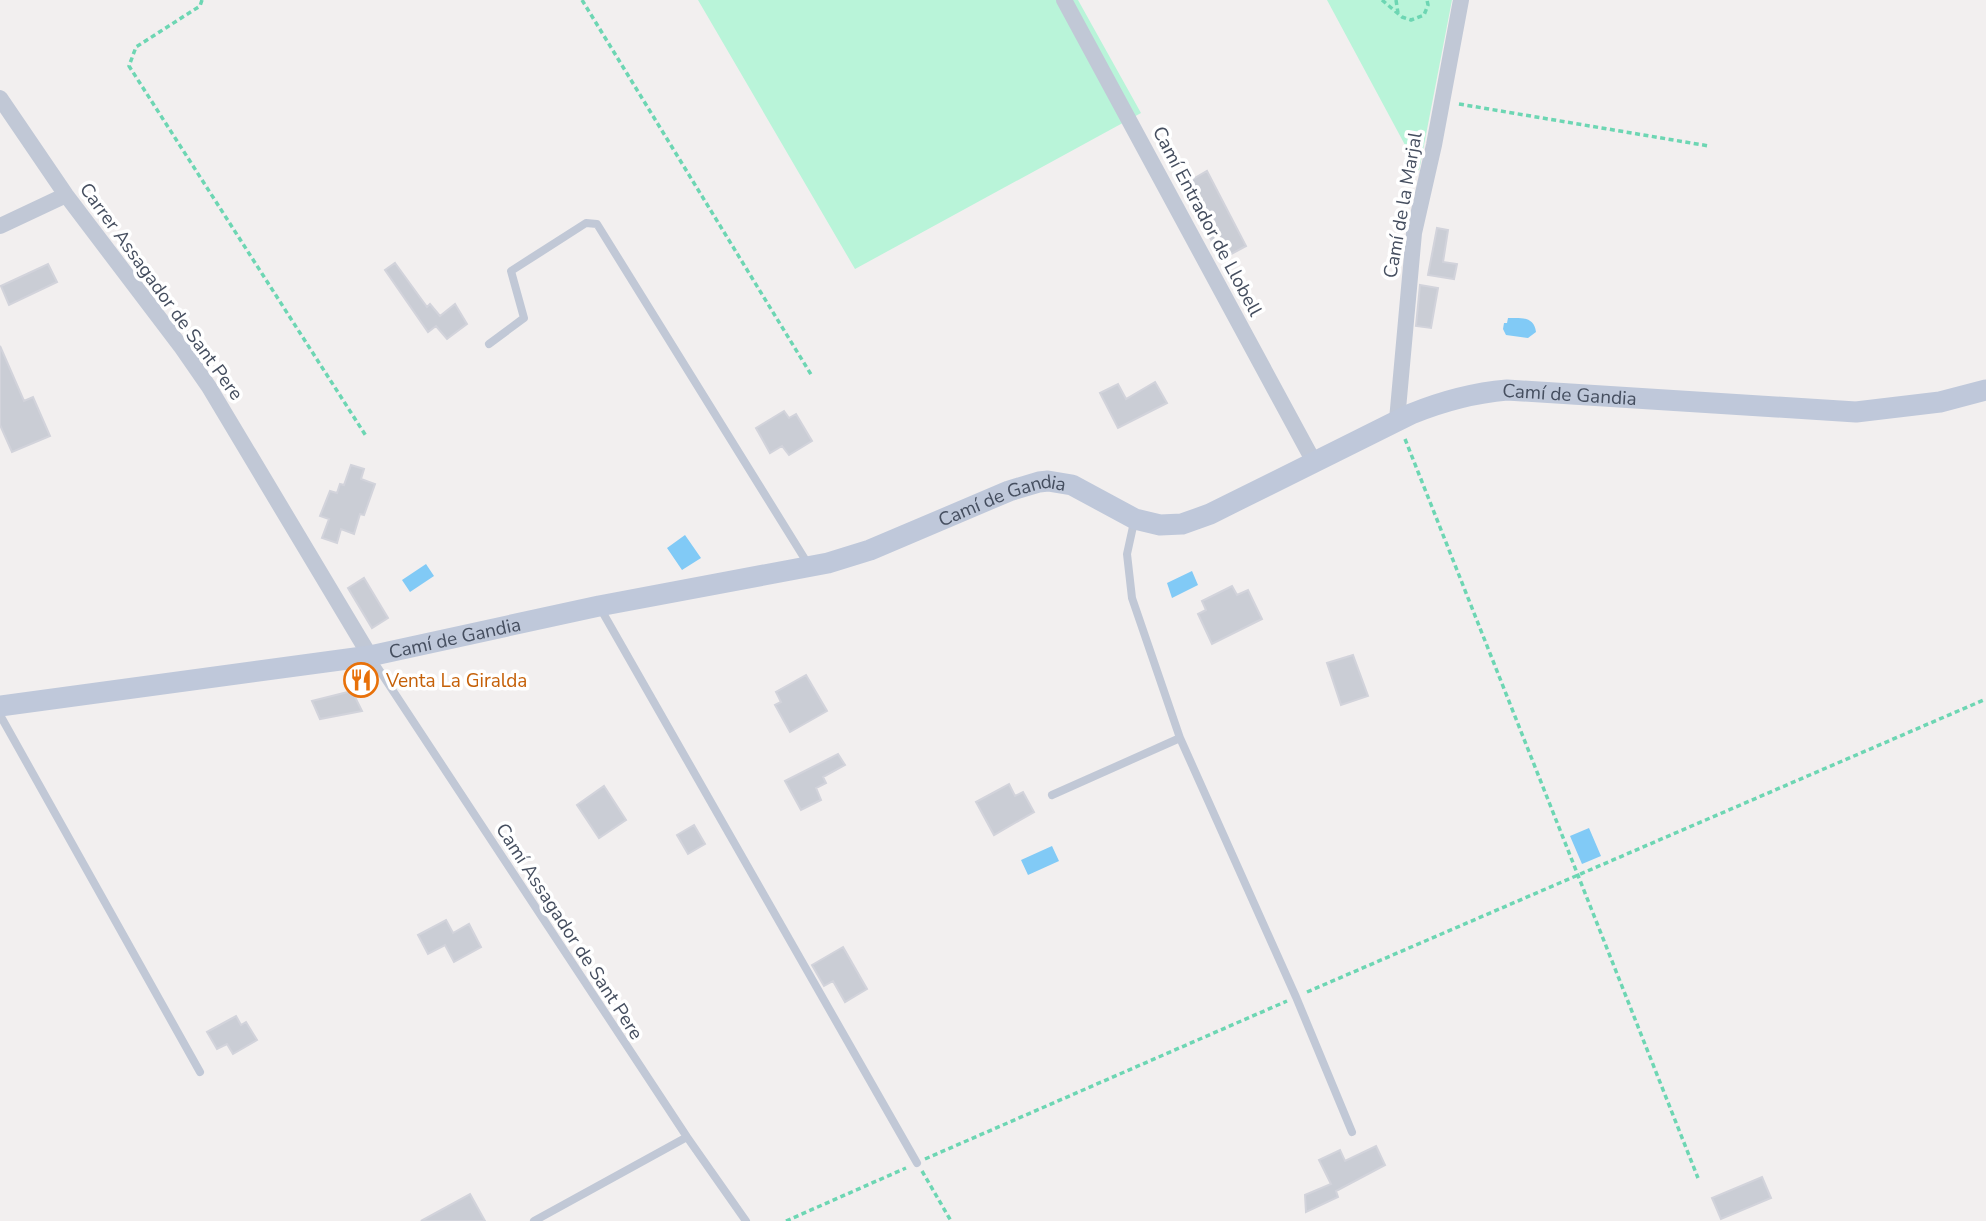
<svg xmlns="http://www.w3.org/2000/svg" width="1986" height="1221" font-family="'Nunito Sans',sans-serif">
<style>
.green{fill:#b9f4d9}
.water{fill:#81caf6}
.building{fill:#cacdd5;stroke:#d2d3db;stroke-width:2}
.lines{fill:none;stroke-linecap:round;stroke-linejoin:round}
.path{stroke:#6dd6b3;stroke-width:3.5;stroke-dasharray:5 3.5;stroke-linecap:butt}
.lane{stroke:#c1c8d6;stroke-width:8}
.street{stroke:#c1c8d6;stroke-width:16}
.secondary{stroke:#bfc8da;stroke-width:21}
.labels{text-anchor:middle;stroke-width:7;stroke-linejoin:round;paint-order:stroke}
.street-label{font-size:19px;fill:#454e5f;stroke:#fff}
.food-label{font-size:19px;fill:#c56008;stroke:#fff;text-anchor:start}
</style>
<rect width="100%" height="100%" fill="#f2efef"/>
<path class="green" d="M698 0H1078L1141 113 855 269Z
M1327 0H1452L1419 171Z"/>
<path class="water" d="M1508 318C1521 318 1534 316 1536 332L1528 338 1506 335 1503 329 1504 323H1507Z
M685 535 701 558 682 570 667 548Z
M426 564 434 576 410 592 402 580Z
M1192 571 1198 585 1172 598 1167 583Z
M1589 828 1601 856 1582 864 1570 836Z
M1052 846 1059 861 1028 875 1021 860Z"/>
<path class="building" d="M1207 171 1246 246 1222 259 1181 186Z
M1437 228 1448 230 1443 262 1457 264 1454 279 1428 275Z
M395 263 427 307 430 304 440 316 455 304 467 324 447 339 436 326 428 332 385 270Z
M48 264 57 282 9 305 1 286Z
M1420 285 1438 288 1431 328 1416 326Z
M0 346 24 401 33 397 50 436 12 452 0 425Z
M1155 382 1167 403 1118 428 1100 393 1118 384 1126 399Z
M784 411 789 418 796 414 812 441 789 455 782 446 770 453 756 428Z
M351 465 364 469 361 479 375 484 364 515 360 514 354 534 341 529 337 543 322 538 329 519 320 516 330 491 337 493 340 484 344 485Z
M364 578 388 618 372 628 348 588Z
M1232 586 1237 595 1248 590 1262 619 1212 644 1198 614 1206 610 1202 601Z
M1353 655 1368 696 1341 705 1327 663Z
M806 675 827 711 790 732 775 705 781 702 776 692Z
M352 691 362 711 320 719 312 701Z
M838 754 845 765 823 777 826 783 816 788 821 800 801 810 785 781Z
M1009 784 1015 796 1023 792 1034 812 994 835 976 802Z
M604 786 626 820 599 838 577 805Z
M694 825 705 844 688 854 677 835Z
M446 920 453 933 469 924 481 947 454 962 445 945 428 954 418 935Z
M843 947 867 989 845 1002 833 981 824 986 812 965Z
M236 1016 241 1025 246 1022 257 1040 233 1054 227 1044 217 1049 207 1032Z
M1376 1146 1385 1165 1336 1191 1338 1197 1306 1212 1305 1195 1331 1184 1319 1160 1340 1150 1345 1161Z
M1762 1177 1771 1198 1721 1219 1712 1198Z
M470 1194 485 1221H421Z"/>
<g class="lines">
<path class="path" d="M202 0 200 6 136 47 129 66 366 436
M582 0 812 376
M1382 0 1402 17 1411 20 1424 15 1428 5 1427 0
M1396 0 1398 13
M1459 104 1709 146
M1405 439 1698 1178
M1307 992 1986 699
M925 1159 1287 1001
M922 1171 951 1221
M786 1221 906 1168"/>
<path class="lane" d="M489 344 524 318 511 271 586 223 597 224 808 564
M1134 522 1127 554 1132 598 1180 738 1296 997 1352 1132
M599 606 917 1163
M372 659 687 1137 746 1221
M0 715 200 1072
M1052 795 1180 738
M534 1221 687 1137"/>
<path class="street" d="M1064 0 1314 462
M0 98 66 195 182 348 209 387 370 656
M0 226 66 195
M1397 420 1414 233 1434 145 1461 0"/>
<path class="secondary" id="s1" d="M0 706 370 656 599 606 828 563 870 550 1009 491 1039 482 1048 481 1072 485 1135 519 1160 525 1182 524 1210 514 1411 414C1443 401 1472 393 1507 390L1856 412 1940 402 1986 390"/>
</g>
<defs>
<g id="restaurant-ring" transform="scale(1.75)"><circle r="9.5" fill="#fff" stroke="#e8710a" stroke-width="1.5"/><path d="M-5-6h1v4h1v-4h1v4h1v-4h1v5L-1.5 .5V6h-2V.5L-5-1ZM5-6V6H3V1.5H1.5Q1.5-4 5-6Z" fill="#e8710a"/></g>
</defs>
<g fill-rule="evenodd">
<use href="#restaurant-ring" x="361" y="680"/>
</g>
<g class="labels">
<g class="street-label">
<text transform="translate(1402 205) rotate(-80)" y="7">Camí de la Marjal</text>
<text transform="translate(1208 221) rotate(62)" y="7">Camí Entrador de Llobell</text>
<text transform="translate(162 291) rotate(54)" y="7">Carrer Assagador de Sant Pere</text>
<text dy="7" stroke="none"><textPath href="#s1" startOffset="1636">Camí de Gandia</textPath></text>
<text dy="7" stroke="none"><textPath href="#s1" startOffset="1027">Camí de Gandia</textPath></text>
<text dy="7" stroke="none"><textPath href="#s1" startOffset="460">Camí de Gandia</textPath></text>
<text transform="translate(570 931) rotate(57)" y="7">Camí Assagador de Sant Pere</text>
</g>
<g class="food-label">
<text x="386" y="687">Venta La Giralda</text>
</g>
</g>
</svg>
